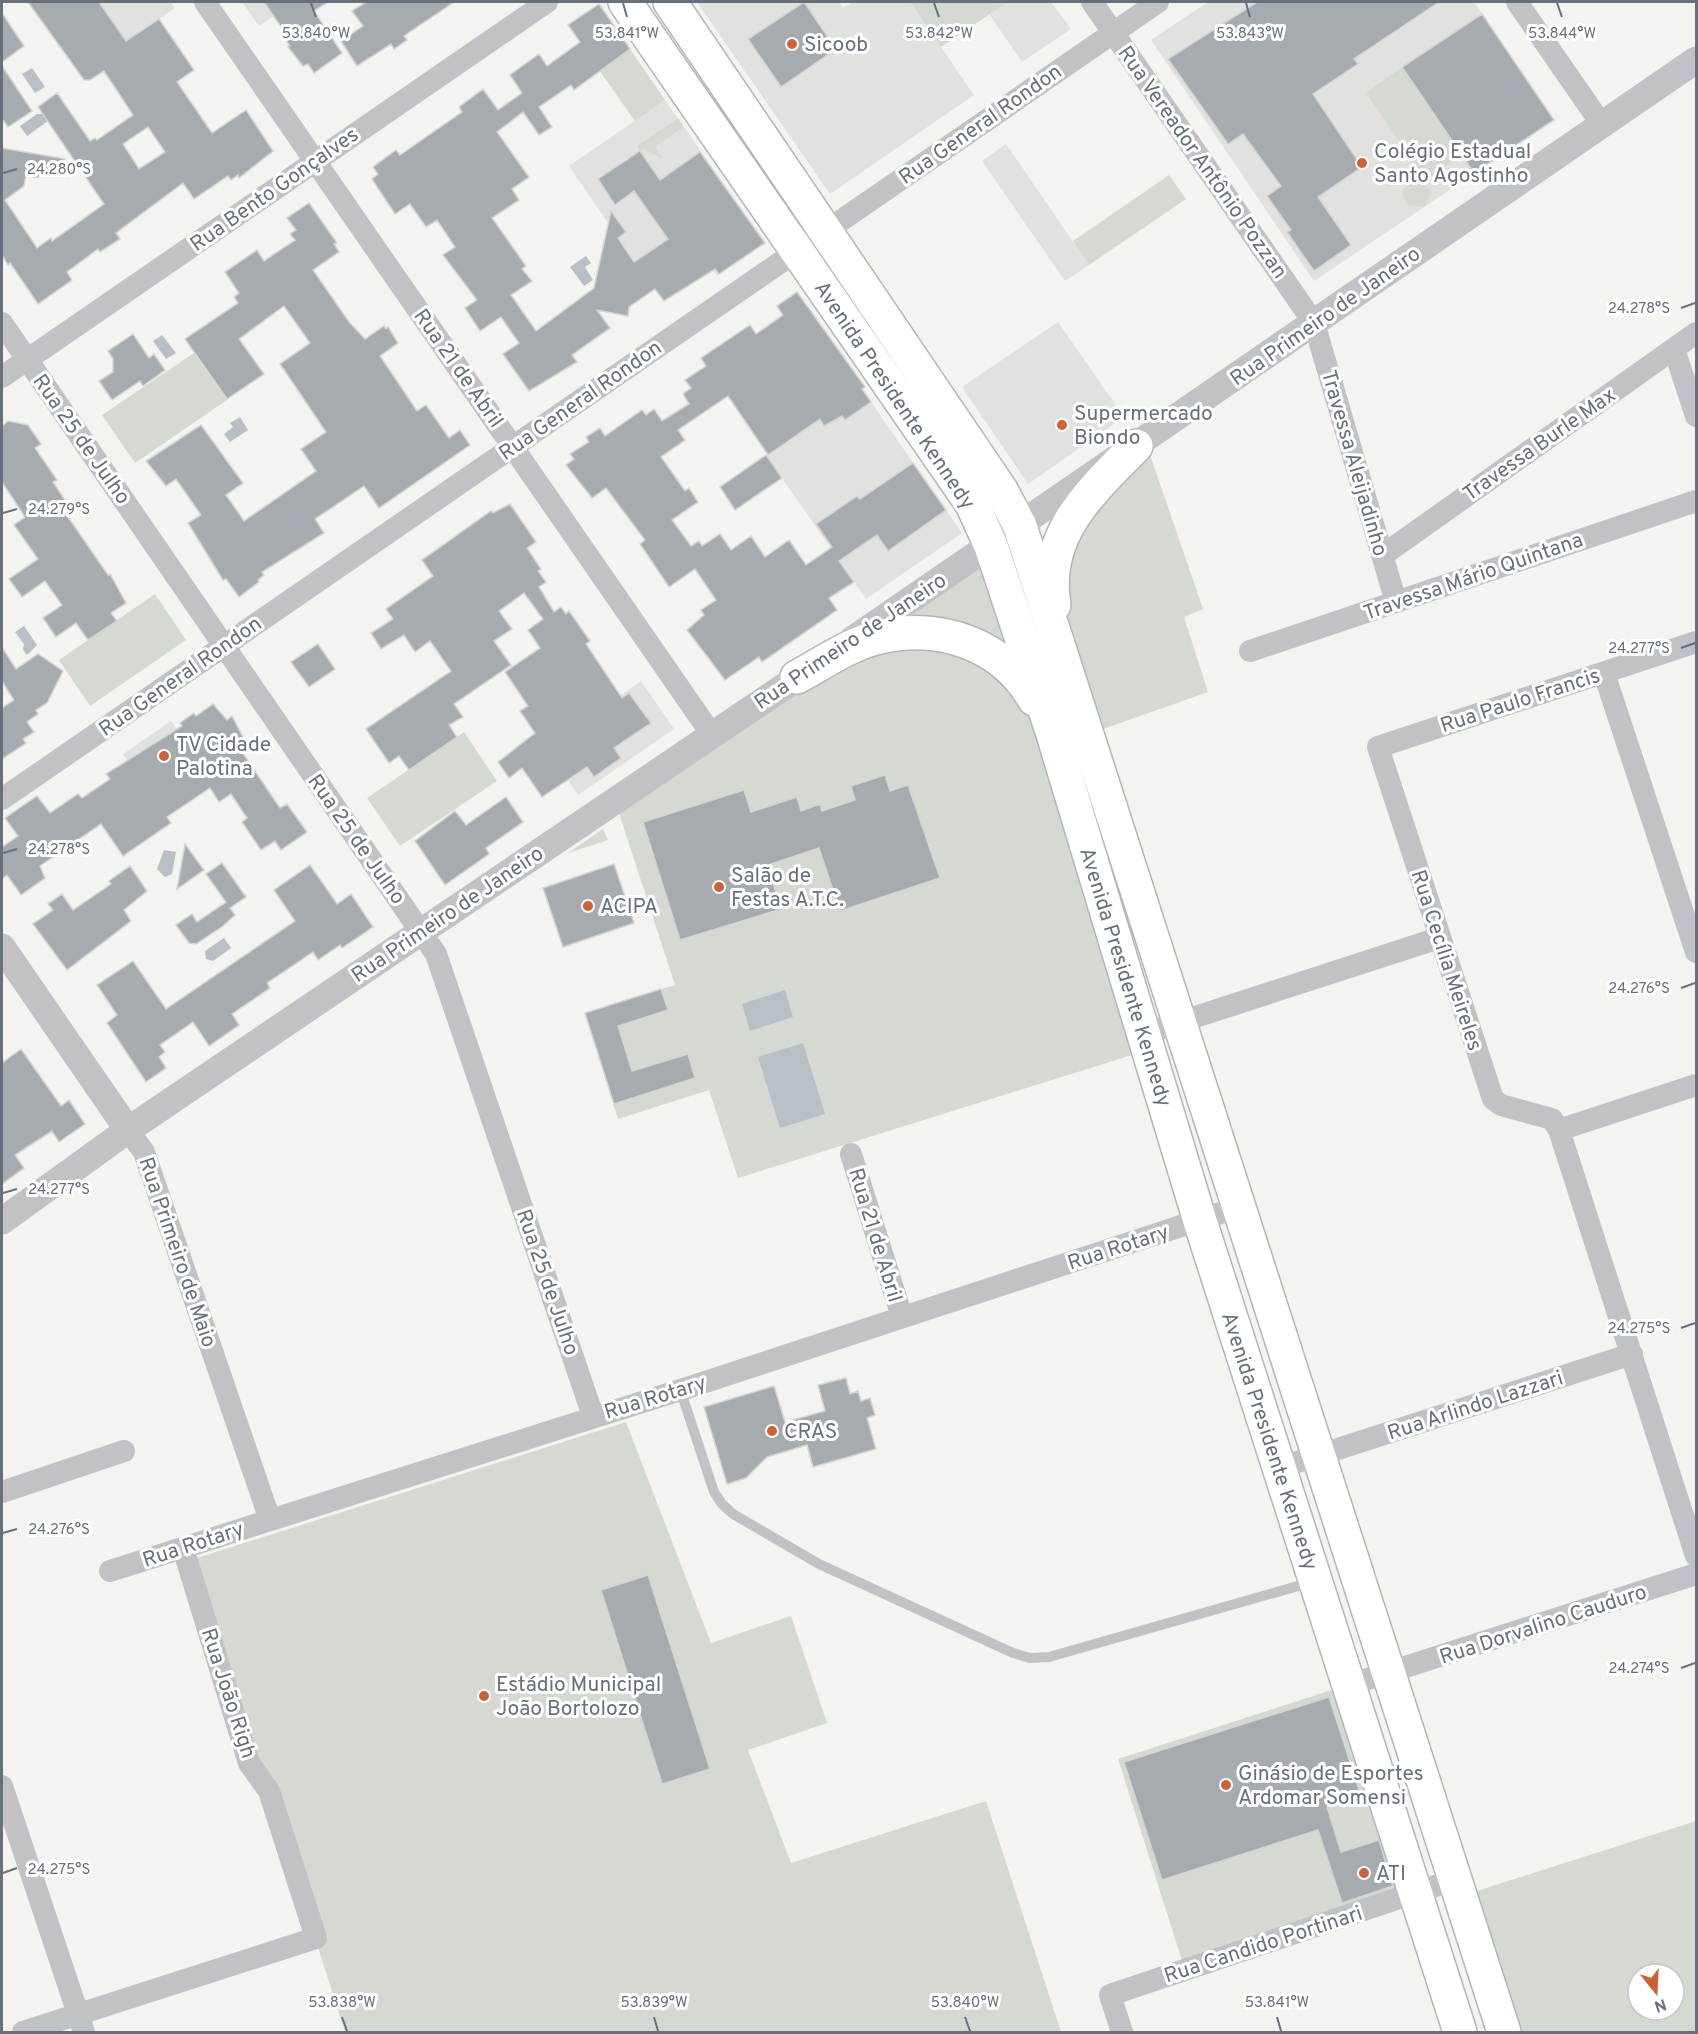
<svg xmlns="http://www.w3.org/2000/svg" width="1698" height="2034" font-family="Overpass,sans-serif">
<style>
.built{fill:#e1e2e0}
.green{fill:#d4dad1;fill-rule:evenodd}
.water{fill:#b8c0c5}
.building{fill:#a5abaf;stroke:#d4d4d3;stroke-width:1.5;fill-rule:evenodd}
.lines{fill:none;stroke-linecap:round;stroke-linejoin:round}
.primary-casing{stroke:#b3b6b9;stroke-width:36}
.service{stroke:#c0c2c5;stroke-width:10}
.minor{stroke:#c0c2c5;stroke-width:22}
.tertiary{stroke:#c0c2c5;stroke-width:27}
.primary{stroke:#fff;stroke-width:33}
.ticks{fill:none;stroke:#66717d;stroke-width:2}
.poi-dot{fill:#cd6236;stroke:#fff;stroke-width:2}
.labels{text-anchor:middle;stroke-width:6;stroke-linejoin:round;paint-order:stroke}
.poi-label{font-size:21px;fill:#66717d;stroke:#fff;text-anchor:start}
.street-label{font-size:21px;fill:#66717d;stroke:#fff}
.ticks-label{font-size:15px;text-anchor:middle;fill:#66717d;stroke:#fff;stroke-width:6;stroke-linejoin:round;paint-order:stroke}
</style>
<rect width="100%" height="100%" fill="#f3f3f0"/>
<path class="built" d="M99 2H171L175 8 126 42Z
M242 2H294L259 26Z
M697 2H839L843 8 853 2H910L974 95 830 194Z
M1008 2H1051L1071 29 1022 62 989 14Z
M1208 2H1474L1554 120 1314 281 1151 40Z
M665 100 765 243 717 276 684 229 635 262 569 166Z
M1006 144 1089 265 1065 281 982 161Z
M1058 322 1124 417 1028 484 962 387Z
M862 389 962 533 866 599 766 455Z
M641 681 674 729 578 795 545 748Z
M171 721 204 769 156 802 123 754Z"/>
<path class="green" d="M910 2H1008L941 47Z
M630 49 665 100 635 121 599 70Z
M1402 67 1462 155 1426 180 1366 93Z
M678 118 684 127 655 146 663 159 643 149 640 151 637 146Z
M1169 175 1186 199 1089 265 1073 241Z
M1412 183H1422L1432 193 1424 207 1408 206 1402 195 1404 189Z
M194 353 227 400 135 463 102 415Z
M1147 446 1203 609 1184 617 1208 692 1092 733 1059 600 1066 544Z
M986 555 1027 676 879 628Z
M155 594 186 640 90 706 59 660Z
M941 634 1030 692 1148 1050 738 1178 709 1090 618 1119 585 1013 675 985 615 801 797 677Z
M464 732 497 781 400 846 367 798Z
M603 829 608 840 568 853Z
M626 1422 711 1643 791 1616 827 1723 748 1750 791 1863 986 1801 1061 2032H345L194 1559Z
M1341 1687 1408 1897 1185 1970 1118 1759Z
M1696 1821V2032H1504L1461 1896ZM1638 1974H1674V2010H1638Z"/>
<path class="water" d="M32 68 45 87 35 93 22 74Z
M37 114H43L48 121 27 136 20 126Z
M586 256 591 263 585 267 593 280 584 286 570 267Z
M162 335 176 353 166 359 153 341Z
M240 417 248 430 230 442 224 434 233 427 230 423Z
M24 626 37 645 27 655 23 650 24 644 15 632Z
M164 850 176 852 172 874 165 877 157 869Z
M224 938 231 948 213 961 206 959 205 951Z
M785 990 793 1017 750 1031 742 1004Z
M803 1043 825 1114 780 1128 758 1057Z"/>
<path class="building" d="M28 2H99L126 41 159 19 194 70 177 82 212 133 246 110 273 151 239 178 238 175 231 180 228 176 194 199 183 183 116 233 120 239 100 252 98 249 67 272 72 280 38 304 10 263 8 265 2 255V148L65 159 37 178 26 175 24 186 5 200 37 248 51 238 52 241 104 204 38 107 57 93 90 141 95 138 97 140 133 115 104 71 90 80H84ZM148 127 165 152 139 169 123 144Z
M264 2H328L314 11 342 53 314 73 308 64 303 66 288 47 290 46 283 36 286 34Z
M366 2H454L404 36 407 40 394 49 391 44 357 66 341 41 363 26 352 11Z
M804 2 836 49 781 87 748 39Z
M1257 2H1439L1354 59 1358 64 1313 94 1362 167 1318 197 1351 245 1314 271 1287 232 1291 230 1267 196 1281 186 1243 134 1228 144 1168 59Z
M599 4 630 49 574 90 571 85 539 107 552 127 539 135 523 112 497 132 529 177 512 189 519 200 492 218 526 266 522 269 532 281 511 295 536 331 594 288 611 211 626 232 618 238 634 262 668 239 634 191 615 205 598 179 640 151 660 180 700 152 765 243 719 274 715 269 664 301 655 289 629 307 628 316 597 310 610 328 572 355 577 362 529 391 503 354 519 343 501 317 480 331 465 308 477 300 443 255 455 247 437 220 426 227 410 204 395 214 372 179 378 174 373 167 396 150 400 155 462 112 459 107 483 89 498 110 522 93 510 75 539 54 547 66 580 42 568 25Z
M2 13 24 46 2 62Z
M1482 14 1554 120 1474 173 1402 67Z
M2 66 32 111 8 127 2 119Z
M309 203 337 243 334 244 339 252 313 270 349 322 365 339 384 326 386 329 388 327 398 343 380 356 417 411 426 405 449 438 460 430 470 445 379 508 364 486 315 519 324 533 262 572 264 575 258 580 259 582 239 597 226 579 223 580 188 523 201 515 176 479 166 486 146 461 201 425 243 483 226 495 244 521 316 471 301 449 326 432 280 364 310 343 284 306 239 339 264 374 227 399 185 339 238 303 234 297 239 293 225 272 257 250 264 261 295 240 290 234 296 230 287 218Z
M797 292 865 387 862 389 871 402 845 420 842 416 824 426 820 419 768 455 728 396 678 430 685 440 661 457 685 491 689 488 698 502 672 520 691 546 699 541 702 546 720 534 731 550 751 536 765 557 789 540 806 565 832 547 816 524 857 496 860 499 913 463 946 510 888 551 877 535 839 561 854 582 829 598 837 610 762 662 759 657 725 680 687 630 704 615 701 610 716 600 695 569 669 587 640 544 645 540 606 488 592 498 566 465 574 459 570 454 589 442 586 437 600 428 605 436 642 410 646 415 654 409 662 421 689 404 683 394 691 388 685 380 706 366 701 358 750 325 756 334 783 315 777 306Z
M133 334 149 358 154 354 165 370 143 386 140 381 112 400 99 381 113 372V359L108 351Z
M8 421 28 425 41 444 35 448 57 480 53 482 65 500 59 504 108 575 110 574 126 603 111 613 117 621 88 640 76 623 56 637 43 618 62 605 45 581 22 597 9 579 38 559 14 525 25 517 2 482V426Z
M766 455 782 478 735 510 720 487Z
M510 504 536 542 527 548 541 569 538 571 546 582 539 587 554 612 561 607 566 614 569 611 590 641 586 644 622 698 629 693 651 723 614 748 621 758 594 777 587 767 542 797 522 768 509 778 498 762 535 733 520 711 528 706 505 672 540 648 528 630 543 619 524 593 499 611 512 629 494 641 511 665 454 704 463 717 449 725 457 737 409 770 399 756 389 763 366 729 451 671 430 641 415 652 404 635 381 649 371 633 393 619 386 609 433 576 422 560 491 511 493 513Z
M318 644 335 669 309 687 291 662Z
M2 647 16 669 38 654 63 671 47 703 36 710 38 714 27 722 34 732 23 739 26 743 2 759V708L14 700 2 681Z
M213 704 227 720 232 716 245 741 238 746 280 808 287 804 307 832 281 850 275 841 261 850 242 822 247 818 231 794 219 802 210 788 167 817 171 823 123 856 101 824 40 866 45 878 21 895 7 875 2 879V847L18 836 5 818 37 796 50 813 78 794 82 798 110 779 106 774 182 726 180 723 194 713 196 716Z
M885 775 890 791 908 785 940 878 840 911 819 848 768 865 781 909 680 940 643 822 744 790 751 812 797 797 801 811 820 804 822 811 855 800 851 786Z
M506 797 523 822 486 848 489 854 445 885 415 841 455 811 466 825Z
M185 844 204 870 177 889Z
M222 863 246 897 230 908 235 915 223 926 196 944 189 943 176 925 192 914 197 922 226 902 206 874Z
M614 864 634 923 563 947 543 888Z
M310 865 337 904 351 894 373 927 342 948 340 945 318 960 313 952 267 983 270 988 232 1014 239 1025 209 1046 193 1022 160 1045 165 1052 159 1057 166 1068 146 1082 107 1023 117 1015 97 985 133 961 166 1009 295 921 274 890Z
M130 866 147 891 124 910 131 921 67 970 33 924 53 910 48 904 62 894 73 910 111 884 109 881Z
M661 989 668 1010 618 1026 632 1071 688 1054 695 1078 614 1104 585 1013Z
M21 1049 61 1106 69 1100 85 1124 59 1142 52 1131 15 1155 24 1168 2 1184V1063Z
M846 1378 850 1394 858 1391 861 1401 870 1398 875 1415 867 1418 876 1449 813 1467 807 1445 767 1457 746 1478 727 1484 704 1407 774 1386 785 1422 825 1411 818 1385Z
M648 1575 710 1769 662 1784 601 1590Z
M1329 1697 1361 1796 1327 1807 1341 1852 1379 1840 1393 1886 1342 1903 1318 1830 1162 1880 1124 1762Z"/>
<g class="lines">
<g class="primary-casing">
<path id="primary" d="M625 2 972 504 991 546 1052 731 1200 1221 1460 2032
M670 2 1001 490 1020 526 1504 2032
M1054 605C1042 534 1091 492 1136 446
M797 677C823 663 851 643 880 637 939 623 1003 644 1034 699"/>
</g>
<path class="service" d="M680 1389 714 1492 722 1504 733 1514 819 1564 1013 1653 1030 1658 1049 1657 1312 1582"/>
<path class="minor" d="M205 2 712 735
M1092 2 1314 323 1396 602
M1517 2 1602 125
M2 323 436 954 593 1416
M1674 349 1696 416
M2 377 547 2
M1383 555 1696 333
M1696 642 1378 747 1493 1099 1501 1105 1552 1119 1559 1130 1696 1556
M1250 651 1696 501
M1604 673 1696 952
M2 799 1158 2
M1143 1034 1439 938
M128 1130 144 1152 270 1520
M1559 1130 1696 1085
M851 1154 902 1317
M1279 1468 1632 1354
M2 1492 124 1451
M110 1571 696 1385 1239 1207
M1349 1685 1696 1574
M2 1786 84 2032
M23 2032 316 1938 269 1791 249 1763 183 1548
M1122 2032 1110 1995 1456 1879"/>
<path class="tertiary" d="M852 640 1696 60
M2 947 128 1130
M2 1221 128 1130 813 667"/>
<use href="#primary" class="primary"/>
</g>
<path class="ticks" d="M311 3 316 17M623 3 627 17M934 3 939 17M1246 3 1250 17M1557 3 1562 17M3 173 17 169M1681 308 1695 303M3 513 17 509M1681 648 1695 643M3 853 17 849M1681 988 1695 983M3 1193 17 1189M1681 1328 1695 1323M3 1533 17 1529M1681 1668 1695 1663M3 1873 17 1868M342 2017 347 2031M654 2017 658 2031M965 2017 970 2031M1277 2017 1281 2031"/>
<g class="poi-dot">
<circle cx="792" cy="44" r="6"/>
<circle cx="1362" cy="163" r="6"/>
<circle cx="1062" cy="425" r="6"/>
<circle cx="164" cy="756" r="6"/>
<circle cx="719" cy="887" r="6"/>
<circle cx="588" cy="906" r="6"/>
<circle cx="772" cy="1431" r="6"/>
<circle cx="484" cy="1696" r="6"/>
<circle cx="1226" cy="1785" r="6"/>
<circle cx="1364" cy="1873" r="6"/>
</g>
<g class="labels">
<g class="poi-label">
<text x="804" y="51">Sicoob</text>
<text x="1374" y="158">Colégio Estadual<tspan x="1374" dy="24">Santo Agostinho</tspan></text>
<text x="1074" y="420">Supermercado<tspan x="1074" dy="24">Biondo</tspan></text>
<text x="176" y="751">TV Cidade<tspan x="176" dy="24">Palotina</tspan></text>
<text x="731" y="882">Salão de<tspan x="731" dy="24">Festas A.T.C.</tspan></text>
<text x="600" y="913">ACIPA</text>
<text x="784" y="1438">CRAS</text>
<text x="496" y="1691">Estádio Municipal<tspan x="496" dy="24">João Bortolozo</tspan></text>
<text x="1238" y="1780">Ginásio de Esportes<tspan x="1238" dy="24">Ardomar Somensi</tspan></text>
<text x="1376" y="1880">ATI</text>
</g>
<g class="street-label">
<text transform="translate(980 124) rotate(-35)" y="7">Rua General Rondon</text>
<text transform="translate(1203 162) rotate(55)" y="7">Rua Vereador Antônio Pozzan</text>
<text transform="translate(274 189) rotate(-35)" y="7">Rua Bento Gonçalves</text>
<text transform="translate(1325 316) rotate(-35)" y="7">Rua Primeiro de Janeiro</text>
<text transform="translate(459 368) rotate(55)" y="7">Rua 21 de Abril</text>
<text transform="translate(895 395) rotate(56)" y="7">Avenida Presidente Kennedy</text>
<text transform="translate(580 400) rotate(-35)" y="7">Rua General Rondon</text>
<text transform="translate(82 439) rotate(55)" y="7">Rua 25 de Julho</text>
<text transform="translate(1539 444) rotate(-35)" y="7">Travessa Burle Max</text>
<text transform="translate(1355 463) rotate(74)" y="7">Travessa Aleijadinho</text>
<text transform="translate(1473 576) rotate(-19)" y="7">Travessa Mário Quintana</text>
<text transform="translate(850 641) rotate(-34)" y="7">Rua Primeiro de Janeiro</text>
<text transform="translate(180 676) rotate(-35)" y="7">Rua General Rondon</text>
<text transform="translate(1520 700) rotate(-18)" y="7">Rua Paulo Francis</text>
<text transform="translate(357 839) rotate(55)" y="7">Rua 25 de Julho</text>
<text transform="translate(447 914) rotate(-34)" y="7">Rua Primeiro de Janeiro</text>
<text transform="translate(1447 960) rotate(72)" y="7">Rua Cecília Meireles</text>
<text transform="translate(1126 977) rotate(73)" y="7">Avenida Presidente Kennedy</text>
<text transform="translate(876 1235) rotate(73)" y="7">Rua 21 de Abril</text>
<text transform="translate(1118 1247) rotate(-18)" y="7">Rua Rotary</text>
<text transform="translate(178 1252) rotate(71)" y="7">Rua Primeiro de Maio</text>
<text transform="translate(548 1282) rotate(71)" y="7">Rua 25 de Julho</text>
<text transform="translate(655 1397) rotate(-17)" y="7">Rua Rotary</text>
<text transform="translate(1475 1405) rotate(-18)" y="7">Rua Arlindo Lazzari</text>
<text transform="translate(1270 1441) rotate(72)" y="7">Avenida Presidente Kennedy</text>
<text transform="translate(193 1544) rotate(-18)" y="7">Rua Rotary</text>
<text transform="translate(1543 1624) rotate(-18)" y="7">Rua Dorvalino Cauduro</text>
<text transform="translate(229 1693) rotate(72)" y="7">Rua João Righ</text>
<text transform="translate(1263 1944) rotate(-18)" y="7">Rua Candido Portinari</text>
</g>
</g>
<g class="ticks-label">
<text x="316" y="38">53.840°W</text>
<text x="627" y="38">53.841°W</text>
<text x="939" y="38">53.842°W</text>
<text x="1250" y="38">53.843°W</text>
<text x="1562" y="38">53.844°W</text>
<text x="59" y="174">24.280°S</text>
<text x="1639" y="313">24.278°S</text>
<text x="59" y="514">24.279°S</text>
<text x="1639" y="653">24.277°S</text>
<text x="59" y="854">24.278°S</text>
<text x="1639" y="993">24.276°S</text>
<text x="59" y="1194">24.277°S</text>
<text x="1639" y="1333">24.275°S</text>
<text x="59" y="1534">24.276°S</text>
<text x="1639" y="1673">24.274°S</text>
<text x="59" y="1874">24.275°S</text>
<text x="342" y="2007">53.838°W</text>
<text x="654" y="2007">53.839°W</text>
<text x="965" y="2007">53.840°W</text>
<text x="1277" y="2007">53.841°W</text>
</g>
<rect width="1698" height="2034" fill="none" stroke="#66717d" stroke-width="6"/>
<g transform="translate(1656 1992) rotate(162)"><circle r="28" fill="#ffffff" stroke="#c2c6cb" stroke-width="1.5"/>
<path d="M0-4.5L10 22L0 15L-10 22Z" fill="#cd6236"/>
<text y="-9" font-size="16" font-weight="bold" text-anchor="middle" fill="#66717d">N</text>
</g>
</svg>
